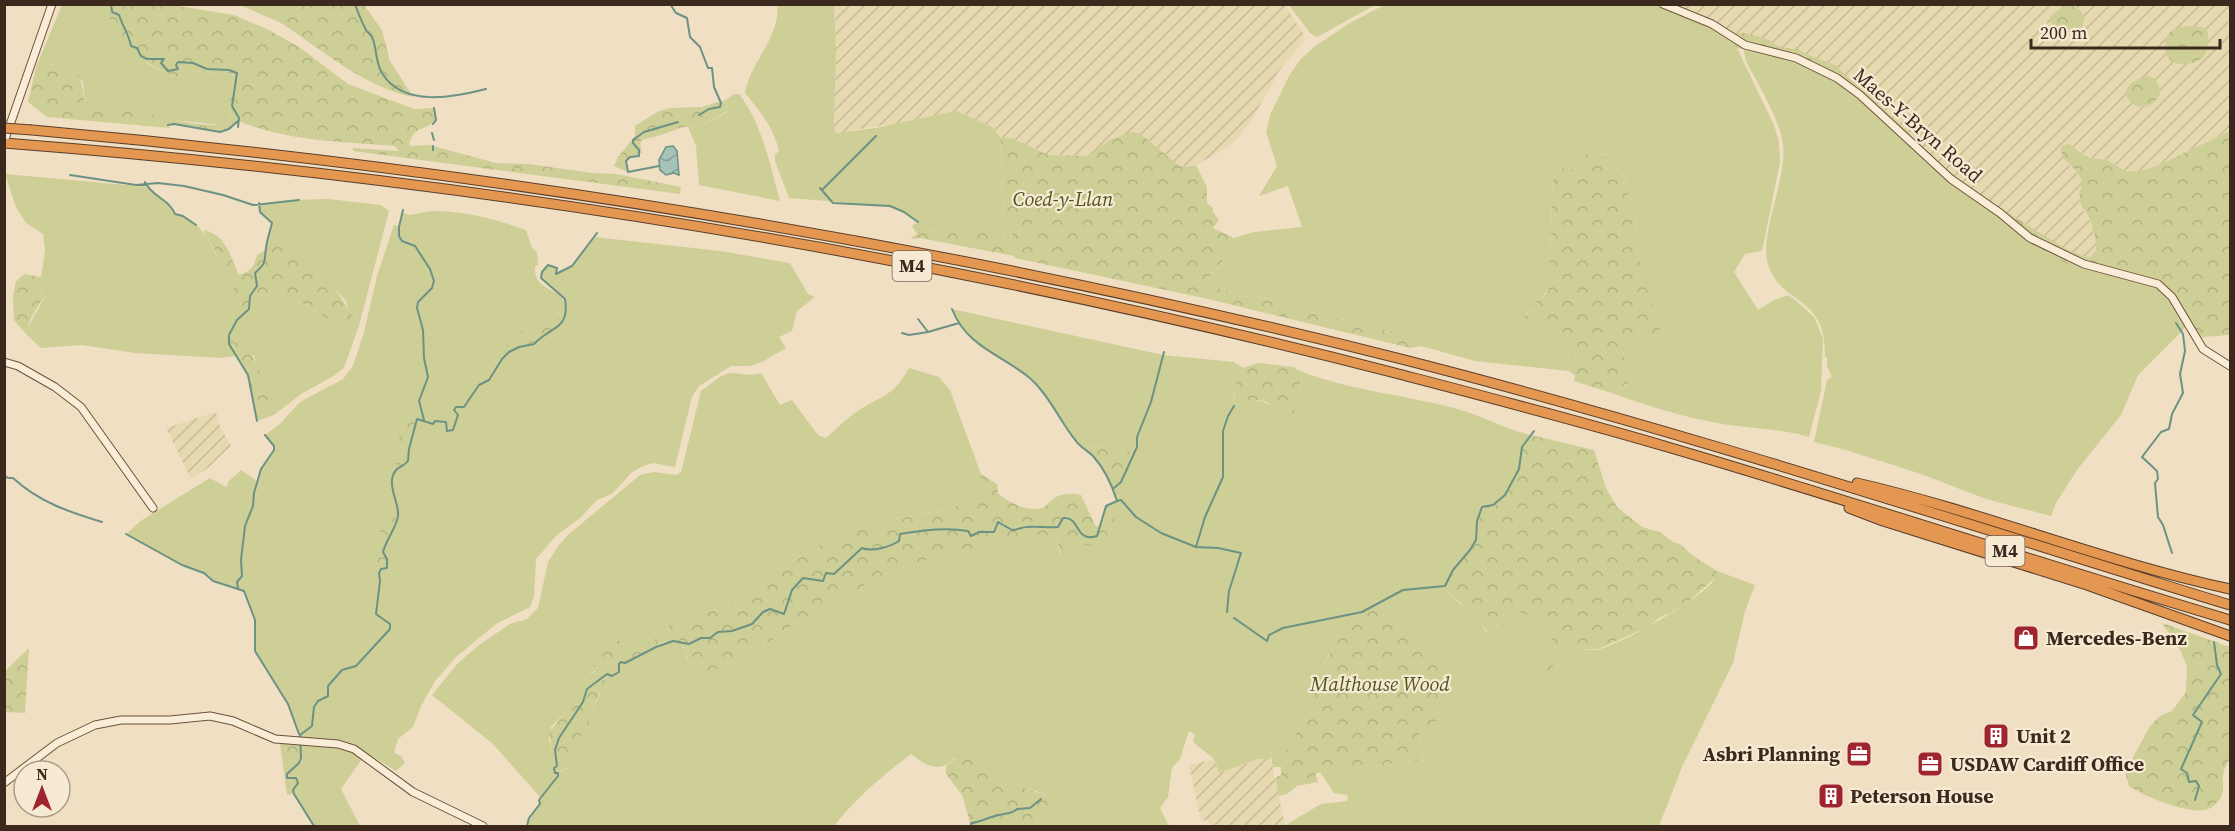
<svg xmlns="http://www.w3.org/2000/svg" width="2235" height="831" font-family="'Source Serif 4',serif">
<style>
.farmland{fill:url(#farmland-furrows)}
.green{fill:#cdcf96;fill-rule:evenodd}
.forest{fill:url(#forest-crowns)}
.water{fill:url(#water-waves);stroke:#6b9285;stroke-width:1.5}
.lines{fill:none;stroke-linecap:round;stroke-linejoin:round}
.stream{stroke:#6b9285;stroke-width:2}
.secondary-casing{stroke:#6d513c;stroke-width:9}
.highway-casing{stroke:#593e2d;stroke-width:11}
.secondary{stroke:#faedd7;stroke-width:7}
.highway{stroke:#e49750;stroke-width:9}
.highway-bridge-casing{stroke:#593e2d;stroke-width:11;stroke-linecap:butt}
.highway-bridge{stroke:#e49750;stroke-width:9}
.labels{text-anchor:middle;stroke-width:4.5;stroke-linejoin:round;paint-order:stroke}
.shield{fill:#f7ead3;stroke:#736354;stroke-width:1.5}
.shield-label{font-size:18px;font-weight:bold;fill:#3b291d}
.street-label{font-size:20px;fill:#3b291d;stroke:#f7ead3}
.park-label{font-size:20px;font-style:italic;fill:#4f5823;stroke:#f7ead3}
.poi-label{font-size:20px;font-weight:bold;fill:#3b291d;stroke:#f7ead3;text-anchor:start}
</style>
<defs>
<pattern id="farmland-furrows" width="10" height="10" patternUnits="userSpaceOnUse" patternTransform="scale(1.5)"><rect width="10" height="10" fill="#e6d9b0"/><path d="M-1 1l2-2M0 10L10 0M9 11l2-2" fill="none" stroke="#c6ba97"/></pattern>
<pattern id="forest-crowns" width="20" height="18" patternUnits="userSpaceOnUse" patternTransform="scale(1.5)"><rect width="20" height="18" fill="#cdcf96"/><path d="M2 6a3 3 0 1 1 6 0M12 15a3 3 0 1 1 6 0" fill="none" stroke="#b1b281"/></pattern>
<pattern id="water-waves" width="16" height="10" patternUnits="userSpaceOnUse" patternTransform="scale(1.5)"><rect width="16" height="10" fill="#a5c3b8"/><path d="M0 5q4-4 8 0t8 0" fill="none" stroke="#889e95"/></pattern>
</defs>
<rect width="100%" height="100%" fill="#f0dfc3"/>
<path class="farmland" d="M834 5H1284L1303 32 1304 41 1279 71 1254 116 1239 137 1228 147 1196 165 1186 167 1180 166 1139 133 1110 140 1093 156 1048 155 1014 139H1003L992 127 891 124 836 133 834 125 836 51Z
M1668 5H2230V131L2159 165 2140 171H2126L2107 160 2089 158 2075 147 2067 163 2079 174 2083 182 2079 197 2080 205 2093 226 2096 245V250L2084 264 2044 246 1745 45 1717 23Z
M216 412 220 427 231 446 209 467 191 479 166 428Z
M1214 759 1219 773 1258 759H1271L1285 826H1210L1207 820 1201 821 1189 765Z"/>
<path class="green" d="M62 5H104L109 19 148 64 174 77 191 71 233 74C234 82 231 86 230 93 228 103 230 114 232 123L221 125 165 119 132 110 85 103 83 82 66 62 36 67Z
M240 5H300L292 14 281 20V23Z
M777 5H834L836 51 834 125 836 133 875 128 956 111 992 127 1000 137 1004 214 1012 227V238L918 222 904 212 890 206 789 198 775 161V155L779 151C774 128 760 111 745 93 750 62 781 37 777 5Z
M1289 5H1375L1317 37 1310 33Z
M1384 5H1657L1714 30 1735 44 1774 125 1779 142 1780 162 1762 251 1745 254 1734 272 1758 310 1774 300 1788 295 1794 299 1814 317 1823 338 1821 391 1809 437C1779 428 1748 429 1718 423 1682 417 1646 405 1611 393L1627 385 1623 356 1626 343 1642 333 1661 338 1653 302 1648 292V279L1638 257 1636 216 1626 186 1622 162 1598 152 1576 161 1573 170 1553 171 1549 289 1524 317 1565 333 1577 343 1569 371 1475 361 1421 346 1407 335 1284 305 1269 298 1241 296 1207 284C1213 267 1233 257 1234 238L1254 232 1302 227 1288 186 1259 196 1277 166 1266 132 1270 115 1289 76 1300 60 1314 47 1350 23Z
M1745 45 1776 52 1837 78 1951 179 2030 238 2158 284 2188 325 2138 375 2121 415 2077 470 2056 503 2051 516 1986 499 1921 474 1846 450 1814 442 1827 380 1832 377 1827 366V358L1825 357C1827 293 1781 307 1768 264 1759 236 1787 179 1783 145 1780 119 1758 85 1746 61L1744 52Z
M734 94H739C762 123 770 165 780 201L699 185 696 146 688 127 702 126 727 112 726 100Z
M5 174 148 187C157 197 170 201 175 214 205 221 214 251 226 276 228 280 232 283 234 288 238 297 237 304 247 311L252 293 290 299 306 305 355 337 344 368 332 377 301 394 274 415 254 356 233 352 236 356 220 358 135 353 82 345 41 348 27 335V329L48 291H43L40 285 45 250 43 234 26 223 16 207Z
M328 199 381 205 389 211 360 322 349 311 346 301 333 286 269 237 272 224 260 212V205L288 200Z
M432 211C466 211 495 219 526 230L532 248 537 252 538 265 535 266C534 288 550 286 561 297 563 299 563 303 565 306L562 295C553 291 549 284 541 278L542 272 548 265 557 268V274L572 266 594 237 720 251 790 263 808 294 815 297 797 311 792 331 779 337 786 348 762 362 750 366H731L699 386 692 397 675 467 653 463 641 467 631 473 612 494 597 500 580 518 557 535 536 559 534 596 530 607 496 624 456 657 435 681 421 706 413 727 398 739 394 753 401 756 405 763 396 771 348 742 334 739 300 738 288 704 255 651V620L244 591 213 581 204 573 182 565 126 534 142 520 210 478 226 487 229 481 241 470 258 482 261 469 274 450V445L265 435 280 424 300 402 343 379 353 366 364 332 377 276 394 225 399 226 402 213 410 215ZM545 322C539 355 527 338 507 354L518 333ZM419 402 423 420 417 419 409 449 408 461 397 469 398 454Z
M952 309 1163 355 1234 362 1243 368C1236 382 1233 391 1234 406 1255 399 1261 398 1279 410L1301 400 1300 371C1351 391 1408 395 1461 410 1485 417 1507 430 1531 435L1522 447 1519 469 1505 495 1477 521 1476 540 1470 550 1453 570 1445 586 1441 587 1476 617 1486 632 1497 626 1499 621 1516 610 1555 630 1549 649 1541 660 1552 676 1553 661C1557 658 1563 652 1567 650 1577 647 1590 652 1600 649 1625 642 1699 600 1714 580 1714 579 1716 572 1717 571L1755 585 1745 611 1733 663 1682 767 1659 826H1284L1321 804 1347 801 1348 795 1334 793 1320 772 1423 760 1419 728 1431 725 1451 689 1433 650 1378 604 1362 612 1347 614 1340 635 1324 663 1304 721 1287 749 1271 754V759H1258L1219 773 1214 759 1193 742 1195 735 1189 731 1180 759 1172 768 1168 797 1160 808 1169 826H1053L1048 815V795L1020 786 1007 779 988 763 955 758C938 774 927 766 911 754 882 776 856 798 834 826H527C529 816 537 808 541 798L493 744 432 695 457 664 479 645 510 624 527 619 538 608 548 562 558 546 569 534 640 475 654 472 677 475 681 472 701 391C710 385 720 374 731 373 741 373 751 377 761 373L780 405 792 400 818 435 826 438C835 430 845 420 855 413 881 394 891 400 909 368L939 377 950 390 981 474 978 489 971 502 927 513 879 522 845 531 837 541 824 543 759 580 730 603 709 611 668 621 670 633 631 649 623 643 588 663 599 667 583 681 565 713 551 727 549 739 557 773 572 766 580 738 589 726 591 711 600 695 604 676 621 662 662 645 667 640 672 639 686 649V659L750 656 788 628 891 571 964 550 966 554C973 550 977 542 984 540 1003 533 1023 535 1039 546L1057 537 1060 556 1102 523 1106 506 1117 501 1114 489 1121 482 1134 453 1108 446 1083 447 1077 443 1064 422 1036 385 1028 376 979 346 959 323Z
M300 745C325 744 342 743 362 759L341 789 360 826H314L294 794 293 778H287V774L301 758Z"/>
<path class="forest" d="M104 5H172L234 15 269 30 299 47 348 84 414 109 434 108 436 120C424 132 412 126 409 146L429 145 496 163 529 164 592 173 616 174 681 187 680 194 353 151V148L399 151 395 146C345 142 284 141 239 121L229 129 220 132 174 124 168 125 169 128 47 117 28 102 36 67 66 62C82 72 82 86 85 103 101 105 116 106 132 110 164 116 199 130 232 123 230 113 228 103 230 93 231 86 234 82 233 74L191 71 175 77C139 61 116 43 104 5Z
M300 5H364L382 30 390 61 413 97C365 88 321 49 281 23V20L292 14Z
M2070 5 2079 9 2084 16 2083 27C2073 32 2062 32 2052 26L2050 18C2056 10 2061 7 2070 5Z
M2193 26 2203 27 2208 32C2208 39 2209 50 2204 56 2198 64 2181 66 2173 62 2163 57 2163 39 2170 32 2176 27 2186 26 2193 26Z
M1739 33H1746L1769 40 1776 45 1784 48 1798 49 1804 53 1835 65 1910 133 1913 140C1879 113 1845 82 1804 65 1782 56 1759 54 1737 48L1732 41 1733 37Z
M2147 76 2154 78C2159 85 2163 92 2157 99 2139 123 2104 87 2147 76Z
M726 100 727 111 702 126 683 127 658 136 642 140 640 143 642 153H639V156L631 157 626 161 628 172 614 166 618 157 635 136V126L657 112 670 108 701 107Z
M2230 131V335L2203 337 2194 334 2172 297 2159 284 2080 270 2061 261 2025 240 1999 217 2000 213 2005 211 2068 250 2089 258 2096 250C2096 237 2093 225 2087 214 2085 210 2081 207 2080 202 2077 192 2086 184 2079 175 2073 165 2062 162 2061 149L2063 145 2069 144 2089 158 2107 160 2126 171H2140L2159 165Z
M1131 132 1139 133 1180 166 1186 167 1196 165 1207 187V203L1213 208V212L1219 220 1213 228 1234 238C1233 257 1212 267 1207 284L1241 296 1269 298 1284 305 1407 335 1421 346 1410 348 1208 299 1015 258 1014 256 920 238 910 239 917 234 912 226 919 221 1012 238V227L1004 214 1000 137 1014 139 1048 155 1093 156V152L1110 140Z
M1597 152 1622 162 1626 186 1636 216 1638 257 1648 279V292L1653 302 1662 339 1642 333 1626 343 1623 356C1641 376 1633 382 1611 393L1574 381 1575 375 1569 371 1576 343 1565 333 1523 317 1528 314C1531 302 1544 300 1549 289L1553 171 1567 168 1573 170 1576 161 1590 153Z
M203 230C226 234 230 256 239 275 251 271 254 267 257 255L265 250 269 237 278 242C295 256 315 269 331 284 343 296 347 313 360 322L355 337 306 305 290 299 253 293 247 311C237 304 233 302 234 288L228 281 214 249Z
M25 274 41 277V288L43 291H49C40 303 27 320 27 335L14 320 13 296 16 281Z
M565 317C560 329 543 335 534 344L519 347 507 355V345C519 327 544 322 565 317Z
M229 341C259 344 266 391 274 415L257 421 248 375 233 352Z
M1258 363 1293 367 1300 371 1301 400 1293 414 1279 410 1265 401 1258 400 1234 406 1235 384 1243 368Z
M419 401 424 420 417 419 409 449 408 461 397 469 394 474 398 454 395 446 411 409Z
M1531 435 1594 450 1606 488 1617 507 1642 527 1660 532 1673 542 1680 544 1692 555 1717 571 1714 579 1683 606 1659 618 1648 627 1598 649 1567 650 1553 661V677L1538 667 1541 660 1549 649 1555 630 1516 610 1500 621 1490 634 1461 603 1440 586H1445L1453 570 1470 550 1476 540 1477 521 1482 507 1493 505 1505 495 1519 469 1522 447Z
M1108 446 1135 453 1121 482 1114 489 1094 457 1083 447Z
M981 474 997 484 998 493C1007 502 1030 513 1042 508 1047 506 1049 502 1053 499 1061 493 1072 493 1081 495L1095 525 1098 527 1102 523C1105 509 1105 503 1121 500L1131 510 1117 514 1103 543 1093 546 1083 544 1061 558 1057 537 1047 544 1039 546C1023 535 1003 533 984 540 977 542 973 550 966 554L964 550 891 571 788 628 750 656 702 676C692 667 686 663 686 649L683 646 673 645 672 639C661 641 637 657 625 663L621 662 619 664V672L612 676 607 674 604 676 605 683 591 711 589 726 580 738 572 766 555 773 549 732 565 713 583 681 599 668 588 664 606 642 619 641 631 649 670 633 668 621 709 611 730 603 759 580 824 543 836 541 845 531 879 522 928 513 971 502 978 489Z
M393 490 400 508 385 541 383 552 387 559V568L381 569 379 573C375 556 376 538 385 521 392 507 395 507 393 490Z
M1378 604 1433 650 1451 689 1437 720 1431 725 1419 728 1423 760 1320 772 1315 774 1318 782 1297 786 1287 794 1279 796 1275 778 1281 775V767H1273L1271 754 1287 749 1304 721 1316 678 1340 635 1347 614 1362 612Z
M2162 623 2230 647V758C2228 762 2225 767 2224 771 2221 780 2226 789 2220 799 2216 804 2211 809 2205 810 2189 814 2142 796 2129 786L2125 772 2150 726 2160 716 2172 711 2186 692 2187 667 2181 652Z
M29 648 25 713 5 712V671Z
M280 743 300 745C302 764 298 761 287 774V778H296L298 783 293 790 294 794 287 795Z
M981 751C995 776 1021 789 1048 795V815L1053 826H971L962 795 946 774V766L962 754Z"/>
<path class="water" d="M673 146 677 151 679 175 674 173 666 175 660 170 659 160 666 147Z"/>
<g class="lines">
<path class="stream" d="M111 4 112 12 119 15C123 27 129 35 131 46L137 48 141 56 147 59H164L161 63 168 71 178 69 176 65 178 62 193 63 207 69 229 70 237 73 232 106 239 118 238 127
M355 4C358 13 362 22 366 30 368 33 371 35 372 37 377 47 375 62 382 73 403 108 455 97 486 89
M670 4 676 13 687 18 690 37 700 47 708 68H712L714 87 721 103 720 107 709 109 699 115
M433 124 436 120 434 108
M168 125 174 124 220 132 229 129 238 121
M432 133 434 140
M433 150V146
M659 166 628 172 626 161 630 157 639 156V150L633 143V140L644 132 678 122
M70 175 136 185 158 183 184 186 223 195 253 205 299 200
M145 182C152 197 169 199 175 214L183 216 196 225
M820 188 833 203 890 206 904 212 918 222
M822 190 876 136
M403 210 399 227V236L402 241 415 246 430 269 434 281 432 288 418 302 417 308 423 330 424 358 428 377 419 401 424 420
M918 319 928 332 959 323
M902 333 909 335 928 332
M257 421 248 375 229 344V335L237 320 249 309 250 296 257 286 255 273C267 262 264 262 266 248 267 240 270 231 272 223L260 212 259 203
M4 475 8 478H13C39 502 69 512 102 522
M1114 488 1121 482 1137 447V437L1151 402 1164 352
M1117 501 1121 500 1136 517 1161 533 1196 547 1218 548 1241 553 1229 591 1227 612
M126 534 182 565 204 573 213 581 244 591 255 620V651L288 704 299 734
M1196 547 1205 517 1223 477V431L1228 416 1234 406
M2172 553 2163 525 2158 517 2155 483 2158 479 2157 471 2142 457 2161 432 2169 429 2172 414 2183 393 2180 374 2185 351 2183 334 2176 323
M238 588 237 582 242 576 241 560 245 526 253 506 254 493 261 469 274 450V446L265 435
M1234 618 1267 641 1269 635 1283 628 1362 612 1403 590 1445 586 1453 570 1470 550 1476 540 1477 521 1482 507 1493 505 1505 495 1519 469 1522 447 1534 431
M2195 800 2199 786 2196 781 2189 782 2187 773 2181 769 2202 722 2193 715 2221 674 2217 665 2214 642
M314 826 294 794 293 790 298 783 296 778H287V774L299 763 301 758 300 735 312 726 314 707 318 701 328 696V686L342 670 356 666 390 629V624L376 614 380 581 379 573 381 569 387 568V559L383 552C386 540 397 526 398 516 400 503 384 482 397 469 401 466 405 465 408 461L409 449 417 419 433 424 435 421 446 422 447 431 453 430 458 415 454 410 456 407H464L479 385 489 380 502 359 509 352 519 347 534 344C551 326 570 330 565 299L541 278 542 272 548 265 557 268 556 274 572 266 597 233
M527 826 529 818 540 804 539 800 558 776V773H555L554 768 557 766 555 750 559 738 583 702 587 689 607 674 612 676 619 672V664L621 662 625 663 656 647 673 641 689 644 701 638H710L718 632 732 631 752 624 763 612 770 609 784 614 792 590 803 578 823 581 826 573 834 574 862 548C872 552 890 547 899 541L900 534C922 530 946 527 968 531L971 536 979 532H994L998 522 1012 530C1018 530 1021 527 1027 527 1038 526 1048 528 1058 527L1063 518C1081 516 1074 543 1097 536L1106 506 1117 501C1112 485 1104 468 1093 456 1088 451 1080 447 1076 441 1059 420 1048 392 1026 375 997 353 966 345 952 309
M971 826V823C981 822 986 818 995 816 1004 813 1011 815 1017 809L1030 808 1041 799"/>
<g class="secondary-casing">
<path id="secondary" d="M1663 4 1712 24 1745 45 1796 58 1837 78 1860 95 1951 179 2000 213 2030 238 2084 264 2158 284 2172 297 2203 349 2230 366
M4 142 52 4
M4 362 18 366 55 387 81 407 153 508
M4 783 57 743 95 725 121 720H170L210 716 233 721 275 739 338 744 354 749 413 792 483 826"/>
</g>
<g class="highway-casing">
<path id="highway" d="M32 130C497 171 952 246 1405 360 1683 431 1956 521 2230 605
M4 143C473 179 940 256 1395 373 1487 397 1580 421 1671 448 1859 503 2044 565 2230 620
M1857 483C1983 512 2104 562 2230 589
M1849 508 1883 521 2087 585 2230 636"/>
</g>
<use href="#secondary" class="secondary"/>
<use href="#highway" class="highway"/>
<g class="highway-bridge-casing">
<path id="highway-bridge" d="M4 128 32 130"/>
</g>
<use href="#highway-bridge" class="highway-bridge"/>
</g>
<defs>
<g id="shop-square" transform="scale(1.35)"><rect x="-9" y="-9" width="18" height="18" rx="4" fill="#9e2530" stroke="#f7ead3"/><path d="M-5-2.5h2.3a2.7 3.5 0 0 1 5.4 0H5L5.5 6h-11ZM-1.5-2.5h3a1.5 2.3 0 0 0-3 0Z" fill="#fff"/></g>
<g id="building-square" transform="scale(1.35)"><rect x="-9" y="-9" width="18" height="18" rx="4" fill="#9e2530" stroke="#f7ead3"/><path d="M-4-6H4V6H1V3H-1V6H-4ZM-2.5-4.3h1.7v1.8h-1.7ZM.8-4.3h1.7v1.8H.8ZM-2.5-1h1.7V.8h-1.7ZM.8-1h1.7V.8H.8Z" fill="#fff"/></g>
<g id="office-square" transform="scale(1.35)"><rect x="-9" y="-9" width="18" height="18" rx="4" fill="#9e2530" stroke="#f7ead3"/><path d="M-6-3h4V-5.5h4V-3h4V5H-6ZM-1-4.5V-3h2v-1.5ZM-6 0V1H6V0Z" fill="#fff"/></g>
</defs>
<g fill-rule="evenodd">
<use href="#shop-square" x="2026" y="638"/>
<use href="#building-square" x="1996" y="736"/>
<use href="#office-square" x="1859" y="754"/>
<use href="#office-square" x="1930" y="764"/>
<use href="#building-square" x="1831" y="796"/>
</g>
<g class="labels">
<g class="shield">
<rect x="892.5" y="251" width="39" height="30" rx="4.5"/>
<rect x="1985.5" y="536" width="39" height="30" rx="4.5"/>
</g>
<g class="shield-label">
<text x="912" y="272">M4</text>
<text x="2005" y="557">M4</text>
</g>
<g class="street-label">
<text transform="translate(1918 125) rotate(41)" y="7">Maes-Y-Bryn Road</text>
</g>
<g class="park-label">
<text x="1063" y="206">Coed-y-Llan</text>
<text x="1380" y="691">Malthouse Wood</text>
</g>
<g class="poi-label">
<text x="2046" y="645">Mercedes-Benz</text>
<text x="2016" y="743">Unit 2</text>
<text x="1840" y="761" text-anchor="end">Asbri Planning</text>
<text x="1950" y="771">USDAW Cardiff Office</text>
<text x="1850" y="803">Peterson House</text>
</g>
</g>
<rect width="2235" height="831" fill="none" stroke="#3b291d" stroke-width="12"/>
<g transform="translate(42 789)"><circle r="28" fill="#f7ead3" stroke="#ac9d8a" stroke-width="1.5"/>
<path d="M0-4.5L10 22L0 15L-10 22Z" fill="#9e2530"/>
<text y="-9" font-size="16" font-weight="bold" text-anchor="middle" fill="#3b291d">N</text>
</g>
<path d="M2031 39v9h189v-9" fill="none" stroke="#3b291d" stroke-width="3"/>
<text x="2040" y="39" font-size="18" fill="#3b291d" stroke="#f7ead3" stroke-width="4.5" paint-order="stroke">200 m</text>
</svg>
